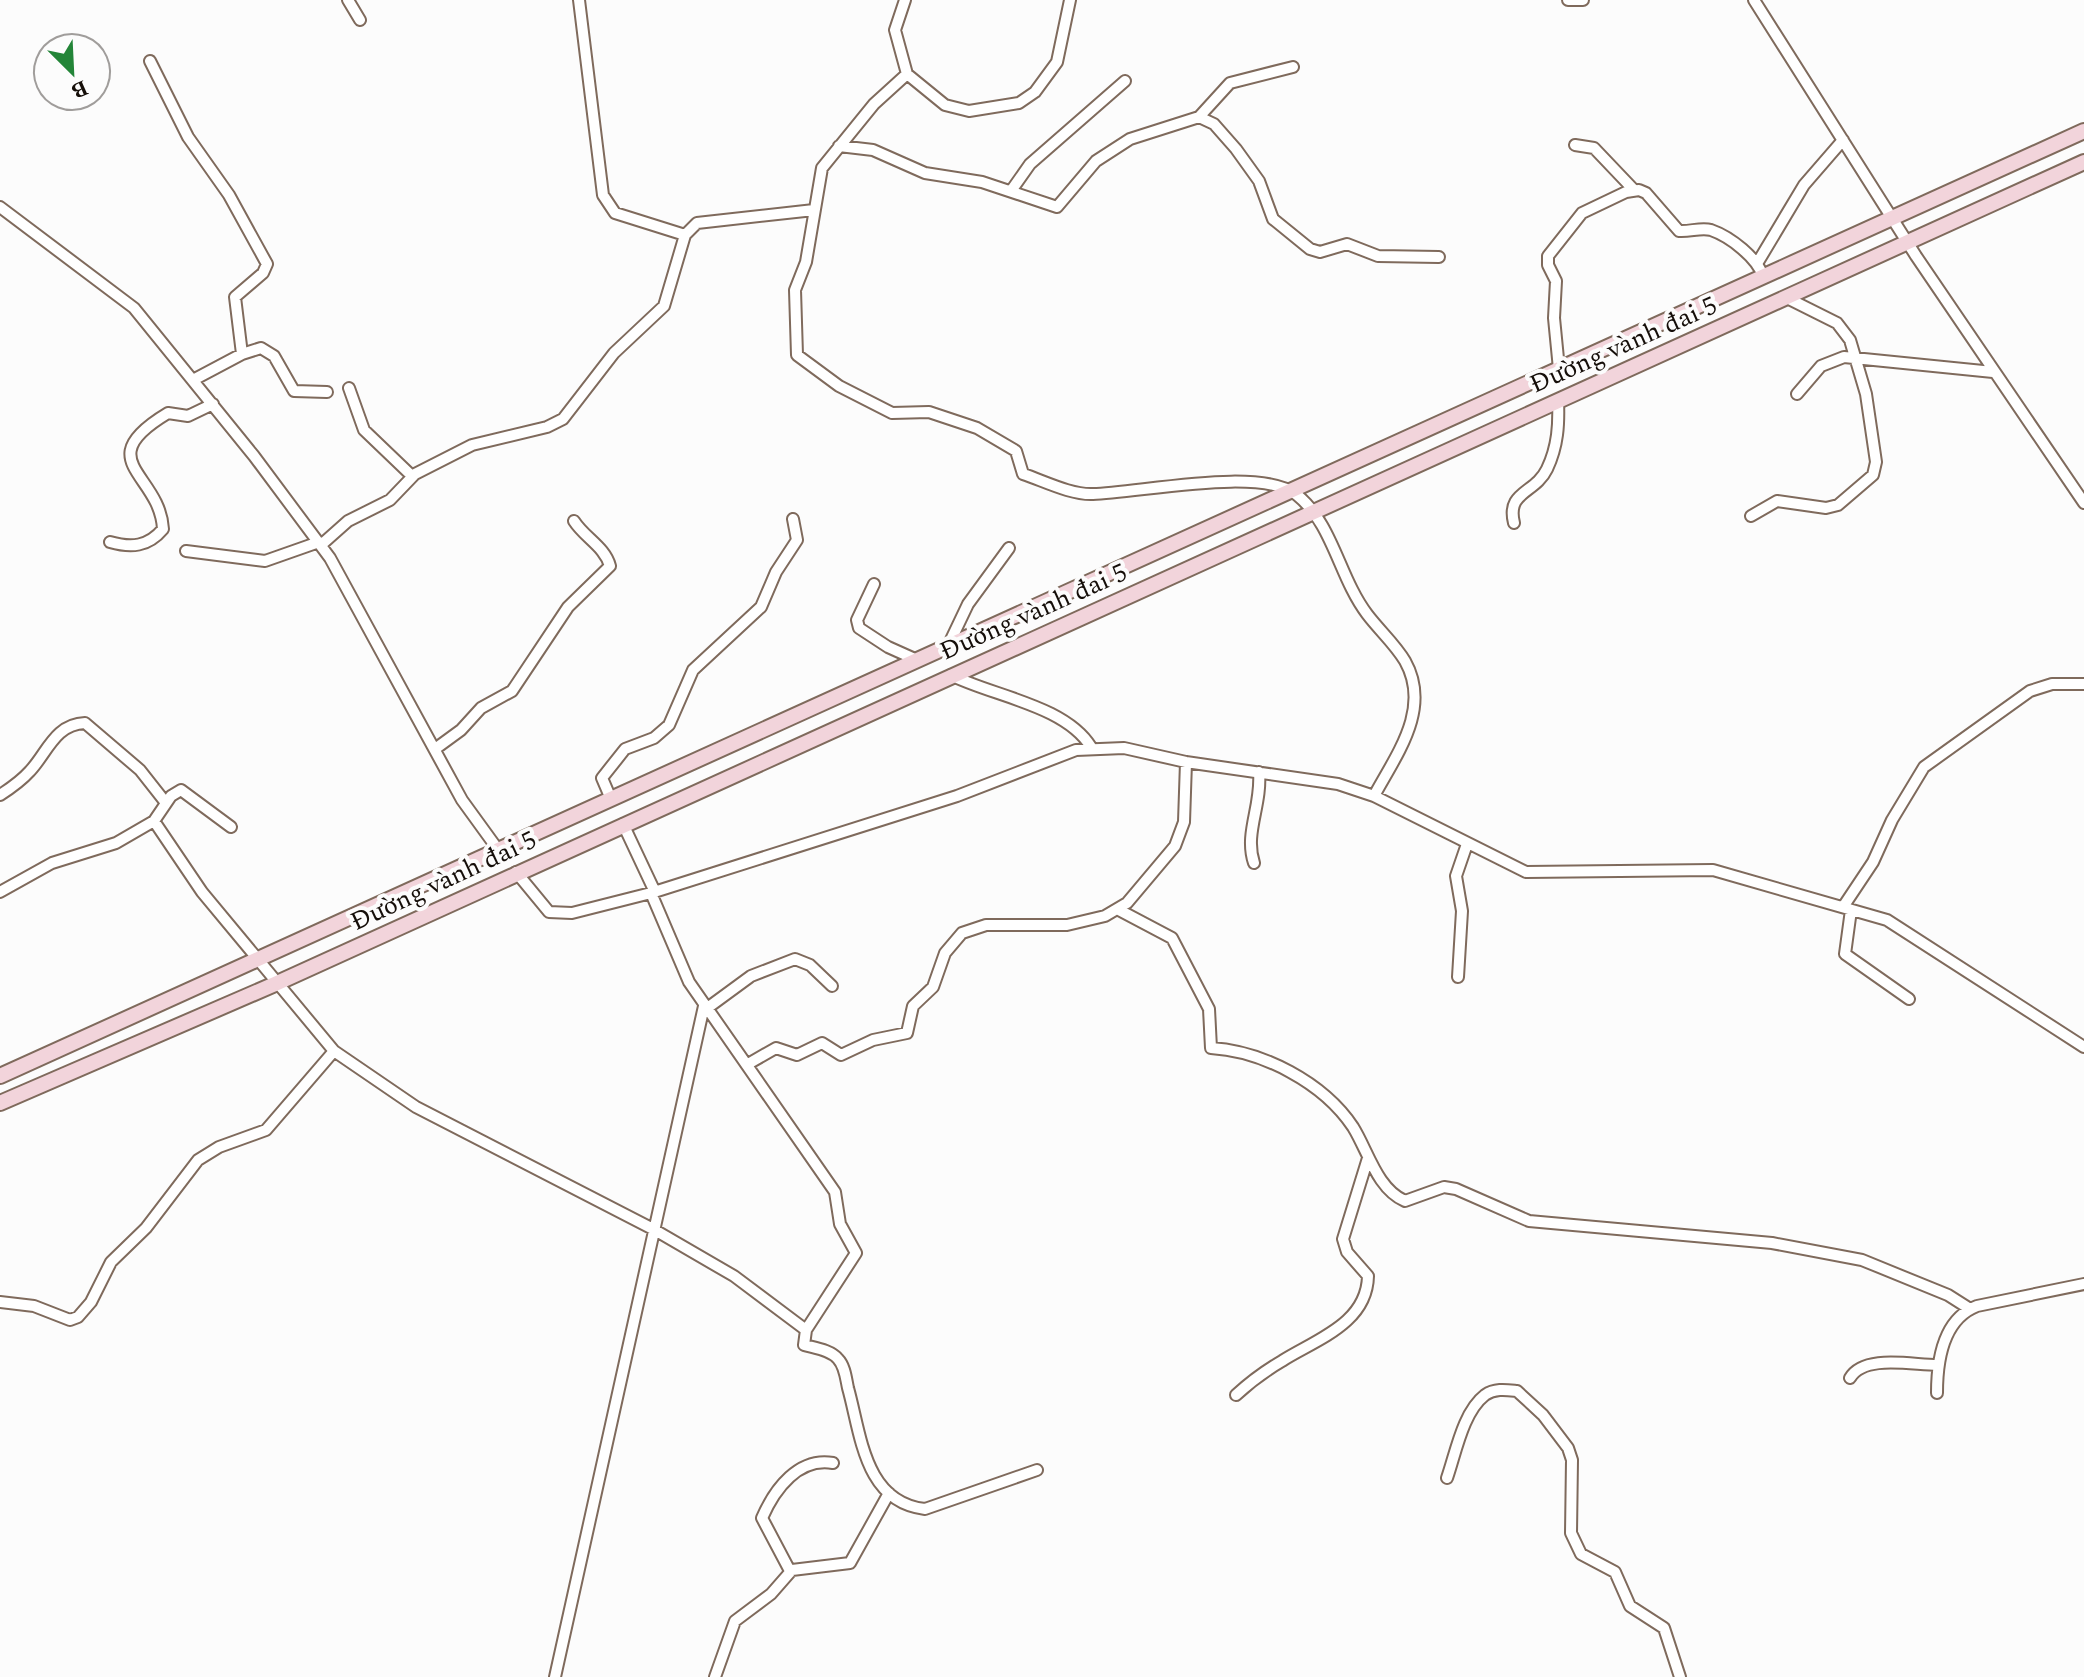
<svg xmlns="http://www.w3.org/2000/svg" width="2084" height="1677" font-family="Spectral,serif">
<style>
.lines{fill:none;stroke-linecap:round;stroke-linejoin:round}
.street-casing{stroke:#7f6a5c;stroke-width:14}
.secondary-casing{stroke:#7f6a5c;stroke-width:18}
.street{stroke:#fff;stroke-width:10}
.secondary{stroke:#f2d4db;stroke-width:14}
.labels{text-anchor:middle;stroke-width:8;stroke-linejoin:round;paint-order:stroke}
.street-label{font-size:26px;fill:#150e09;stroke:#fcfcfc}
</style>
<rect width="100%" height="100%" fill="#fcfcfc"/>
<g class="lines">
<g class="street-casing">
<path id="street" d="M348 0 360 20
M579 0 603 195 615 213 685 235
M905 0 895 30 907 74 945 105 969 111 1019 103 1035 92 1057 62 1070 0
M1568 0H1583
M1754 0 1916 256 2084 503
M150 61 188 137 229 195 267 264 263 273 235 297 242 354
M907 74 874 104 822 168 806 262 795 290 797 355 839 386 892 413 929 412 977 428 1016 451 1023 474C1044 481 1071 495 1093 494 1139 493 1261 466 1297 495 1333 524 1339 577 1367 614 1379 630 1395 644 1405 661 1432 709 1396 755 1374 796
M1199 117 1230 83 1293 67
M1575 145 1594 148 1634 190
M839 146 873 150 925 173 982 182 1057 207 1096 161 1130 139 1199 117 1214 124 1236 149 1259 181 1273 219 1310 249 1320 252 1347 244 1378 256 1439 257
M1011 191 1030 164 1125 81
M0 207 134 308 254 456 330 558 462 800 499 851
M1758 262 1804 185 1843 140
M1559 369 1554 318 1556 281 1548 265V256L1582 213 1626 192 1639 190 1646 193 1679 231C1690 232 1701 227 1711 230 1731 237 1757 258 1763 276
M193 380 242 354 261 348 274 356 294 391 327 392
M349 388 364 430 412 476
M1797 394 1821 366 1844 357 1993 372
M1751 516 1777 501 1826 508 1838 505 1873 475 1876 462 1866 394 1850 340 1837 323 1785 297
M1514 523C1506 491 1535 494 1547 469 1558 446 1559 424 1558 400
M110 542C131 548 148 547 163 529 160 473 88 461 168 413L188 416 213 404
M321 545 348 521 390 500 415 474 472 445 547 427 563 419 614 353 664 306 685 235 697 223 814 210
M186 551 265 561 319 542
M874 584 857 620 859 628 888 647 917 660
M948 646 968 604 1009 548
M951 675C992 696 1065 705 1091 747
M435 749 461 730 481 708 512 691 568 607 610 566C605 547 585 538 574 521
M0 795C11 788 21 781 30 771 47 753 55 724 85 723L140 770 166 803
M611 799 602 778 625 749 654 738 669 725 693 670 761 607 776 572 797 540 793 519
M154 821 202 892 334 1051 416 1107 653 1229 734 1276 806 1330
M623 824 655 892
M1254 863C1244 833 1262 806 1259 772
M516 872 549 912 572 913 651 893 957 796 1076 750 1124 748 1186 762 1338 784 1374 796 1526 872 1713 870 1887 920 2084 1047
M0 892 52 863 116 843 154 821 171 796 181 790 231 827
M651 893 689 982 835 1192 840 1224 856 1253 806 1330 804 1345C815 1348 831 1350 838 1359 845 1366 846 1379 848 1388 861 1434 864 1502 925 1509L1037 1470
M1843 907 1873 862 1892 820 1924 767 2030 691 2052 684H2084
M1119 910 1172 938 1209 1009 1211 1048C1262 1051 1323 1082 1353 1127 1368 1151 1377 1189 1405 1201L1444 1187 1456 1189 1529 1221 1772 1243 1862 1260 1948 1295 1970 1309
M1851 910 1845 954 1909 999
M1458 977 1462 911 1456 876 1467 844
M706 1009 751 976 795 959 810 965 832 986
M748 1064 776 1048 797 1055 822 1043 841 1055 873 1040 907 1033 913 1006 933 987 945 953 962 933 986 925H1067L1105 916 1127 903 1175 846 1184 822 1186 762
M0 1302 34 1306 70 1320 78 1317 91 1302 111 1262 146 1228 198 1160 219 1147 266 1130 334 1051
M1850 1378C1864 1354 1912 1365 1937 1365
M1937 1393C1937 1361 1943 1319 1977 1306L2084 1284
M1236 1395C1250 1382 1265 1371 1282 1361 1315 1340 1367 1324 1368 1276L1347 1252 1343 1239 1368 1158
M1447 1478C1456 1452 1463 1412 1485 1395 1495 1388 1507 1390 1517 1391L1543 1415 1568 1448 1572 1460 1571 1533 1581 1554 1615 1572 1630 1606 1664 1628 1680 1677
M790 1571 762 1518C775 1488 799 1457 833 1463
M555 1677 704 1006
M715 1677 735 1621 771 1594 792 1570 850 1563 889 1493"/>
</g>
<g class="secondary-casing">
<path id="secondary" d="M0 1076 2084 131
M0 1103 275 984 2084 162"/>
</g>
<use href="#street" class="street"/>
<use href="#secondary" class="secondary"/>
</g>
<g class="labels">
<g class="street-label">
<text transform="translate(1623 344) rotate(-24)" y="9">Đường vành đai 5</text>
<text transform="translate(1033 611) rotate(-24)" y="9">Đường vành đai 5</text>
<text transform="translate(443 880) rotate(-25)" y="9">Đường vành đai 5</text>
</g>
</g>
<g transform="translate(72 72) rotate(156)"><circle r="38" fill="#fcfcfc" stroke="#a09d9b" stroke-width="2"/>
<path d="M0-6L14 30L0 20L-14 30Z" fill="#238538"/>
<text y="-12" font-size="22" font-weight="bold" text-anchor="middle" fill="#150e09">B</text>
</g>
</svg>
